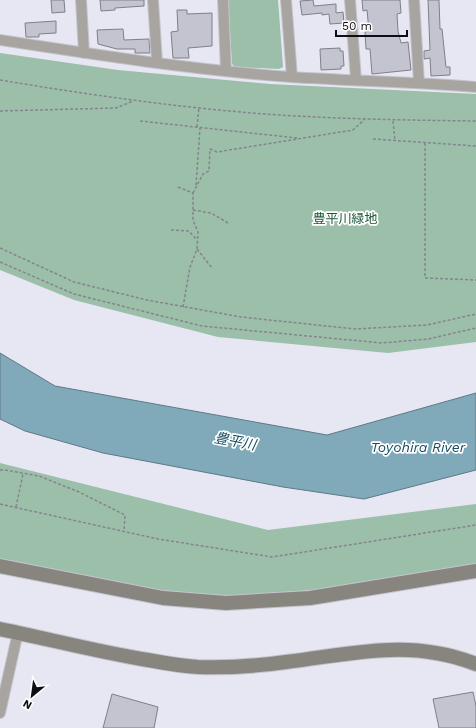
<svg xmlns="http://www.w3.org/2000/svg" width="476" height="728" font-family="'Work Sans','Noto Sans JP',sans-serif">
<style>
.green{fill:#9cbfa9}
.water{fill:#80a9b9;stroke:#5e7a87}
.building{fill:#c4c4d0;stroke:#7f7f89}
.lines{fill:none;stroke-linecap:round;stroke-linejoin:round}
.street-casing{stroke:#c4c4cf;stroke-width:12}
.secondary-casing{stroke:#c4c4cf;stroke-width:16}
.path{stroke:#85848d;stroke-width:1.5;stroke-dasharray:3 2;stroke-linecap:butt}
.street{stroke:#a8a5a1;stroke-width:10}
.secondary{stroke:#88857e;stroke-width:14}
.labels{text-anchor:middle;stroke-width:3.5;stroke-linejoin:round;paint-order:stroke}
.park-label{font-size:13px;fill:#1c5739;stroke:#fff}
.water-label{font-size:14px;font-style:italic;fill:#134c5e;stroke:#fff}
</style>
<rect width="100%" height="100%" fill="#e7e7f3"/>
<path class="green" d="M228 0H278L283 67 279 69 235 67 232 64Z
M0 53 118 70 270 84 476 94V342L388 353 218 337 74 300 0 270Z
M0 463 268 530 476 504V564L328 589 228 596 133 588 0 559Z"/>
<path class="water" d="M0 353 55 386 327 435 476 393V470L364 499 283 487 103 453 25 431 0 419Z"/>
<path class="building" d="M51 0H64L65 12 52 13Z
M100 0H144V6L115 8V10L101 11Z
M313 0 314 6 336 4V13L343 12 344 23 330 24 329 14 322 15V13L302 15 300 1Z
M362 0H400L401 13 397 14 398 31 401 43 408 42 411 70 372 74 370 49H366L365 32 369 31 367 10 363 11Z
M428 0H439L440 29H442L446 67H450V75L431 76 430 58 424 59V51L430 50Z
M177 10H187V14L212 13V46L188 48 189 58H173L171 32 178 31Z
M56 21V33L39 34V37H26L25 23Z
M123 29 124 40 149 39 150 53H135V49H117L98 44 97 30Z
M340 48V51H343L344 66H341V69L321 70 320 49Z
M473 692 476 706V728H439L433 699Z
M112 694 158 707 154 728H103Z"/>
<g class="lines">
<g class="street-casing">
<path id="street" d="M81 0 84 53
M153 0 157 62
M223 0 226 71
M286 0 292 77
M350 0 356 80
M414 0 419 83
M0 40C97 55 194 70 291 77 353 81 415 82 476 87
M0 713 18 632"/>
</g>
<g class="secondary-casing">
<path id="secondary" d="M0 566 163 598 226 603 310 598 476 571
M0 629C49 639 98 652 148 660 164 663 181 666 198 667 228 668 257 666 286 662 353 654 409 638 476 664"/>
</g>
<path class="path" d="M0 80C84 94 168 106 252 113 327 119 401 120 476 121
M0 111 116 108 133 101
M140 121 297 138
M393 121 395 141
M197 127 199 107
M373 139 476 146
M425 143V278L476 280
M196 185 200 128
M178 187 193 193V220L198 232 197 249
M193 193 203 174 209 171 210 149 217 152 353 130 365 119
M193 210 211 213 228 223
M171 230 189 231 197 240
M0 248 74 282 147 300 241 317 355 329 427 325 476 314
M0 262 74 294 202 326 382 343 428 339 476 328
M183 307 190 267 197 249 212 268
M0 470H5L39 476 79 492 125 515 124 531
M0 504 158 539 272 557 476 525
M16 507 23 474"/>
<use href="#street" class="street"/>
<use href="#secondary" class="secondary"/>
</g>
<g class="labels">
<g class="park-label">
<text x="345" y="223">豊平川緑地</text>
</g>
<g class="water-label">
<text transform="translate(235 441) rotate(11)" y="5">豊平川</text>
<text x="418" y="452">Toyohira River</text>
</g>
</g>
<g transform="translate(32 696) rotate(209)" stroke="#ffffff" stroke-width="3" paint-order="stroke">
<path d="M0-3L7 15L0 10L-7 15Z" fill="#0e0d11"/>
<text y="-6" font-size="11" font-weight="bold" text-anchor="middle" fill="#0e0d11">N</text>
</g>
<path d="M336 30v6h71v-6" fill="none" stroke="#0e0d11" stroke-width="2"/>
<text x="342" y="30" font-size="12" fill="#0e0d11" stroke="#ffffff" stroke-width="3" paint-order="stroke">50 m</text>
</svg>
